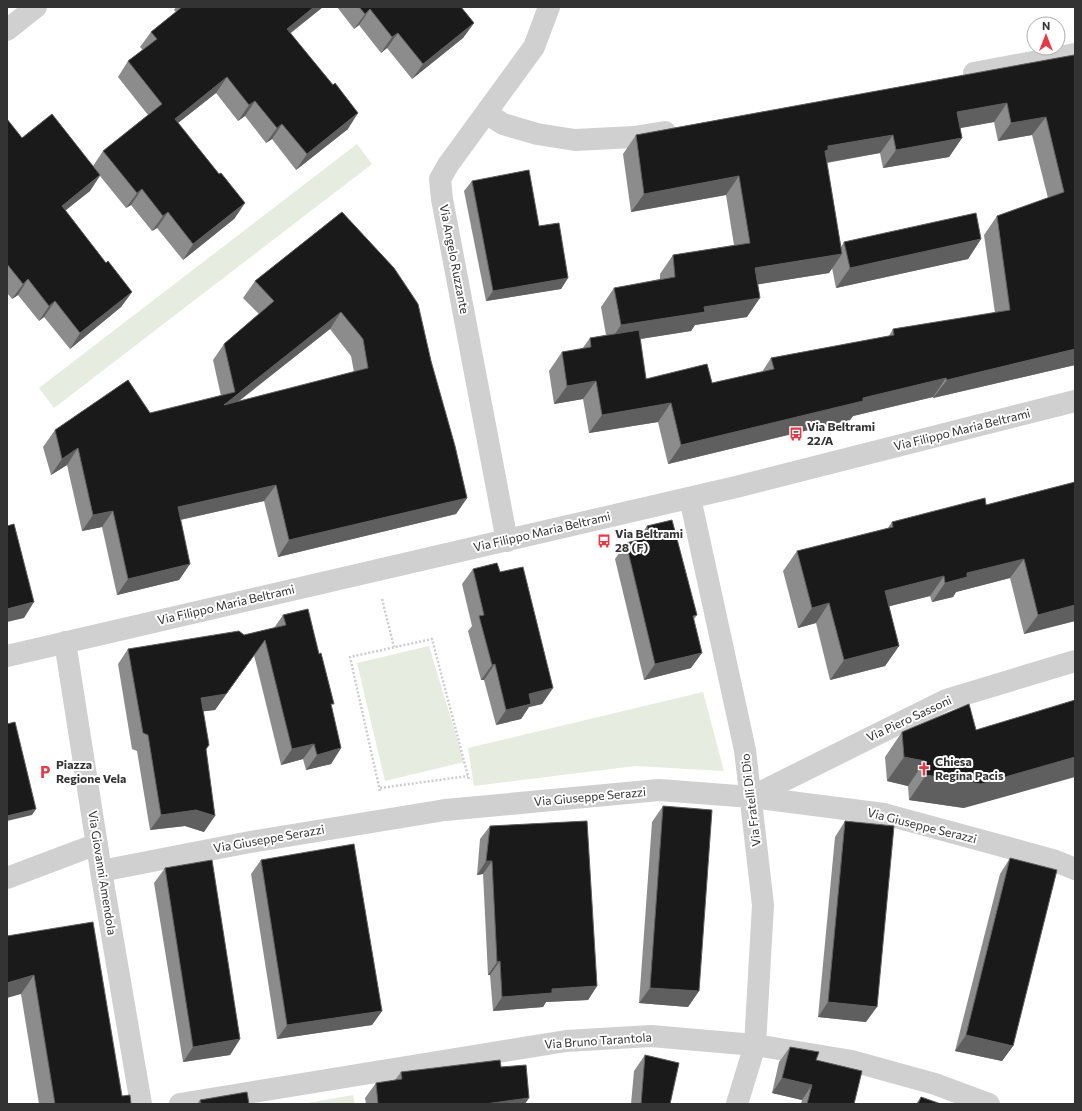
<svg xmlns="http://www.w3.org/2000/svg" width="1082" height="1111" font-family="Commissioner,sans-serif">
<style>
.green{fill:#e6ecdf}
.lines{fill:none;stroke-linecap:round;stroke-linejoin:round}
.path{stroke:#cdcdcd;stroke-width:2.5;stroke-dasharray:2 2;stroke-linecap:butt}
.pedestrian{stroke:#d0d0d0;stroke-width:22}
.minor{stroke:#d0d0d0;stroke-width:22}
.tertiary{stroke:#d0d0d0;stroke-width:22}
.wall{fill:#8c8c8c;fill-rule:evenodd}
.shaded-wall{fill:#5f5f5f}
.building{fill:#1a1a1a;stroke:#5f5f5f;fill-rule:evenodd}
.labels{text-anchor:middle;stroke-width:4;stroke-linejoin:round;paint-order:stroke}
.street-label{font-size:12px;fill:#333;stroke:#fff}
.poi-label{font-size:12px;font-weight:bold;fill:#333;stroke:#fff;text-anchor:start}
</style>
<rect width="100%" height="100%" fill="#fff"/>
<path class="green" d="M357 144 372 164 54 408 39 388Z
M429 646 464 762 385 781 357 663Z
M703 692 724 771 635 766 474 786 468 748Z
M353 1095 355 1104H302Z"/>
<g class="lines">
<path class="path" d="M382 599 394 647
M380 788 468 776
M380 791 350 657 432 639 469 780"/>
<path class="pedestrian" d="M751 797 884 814"/>
<path class="minor" d="M7 30 36 7
M974 73 1075 54
M486 113 503 124 537 134 575 140 634 137 665 132
M690 498 745 750 763 905 755 1045 737 1104
M507 541 442 199 440 179 448 165 534 47 549 7
M65 642 101 871 141 1104
M884 814 1053 860 1075 869
M101 871 250 842 445 810 659 790 751 797 946 700 1075 661
M7 878 97 844
M180 1104 566 1041 651 1036 755 1045 852 1061 935 1084 989 1104"/>
<path class="tertiary" d="M7 656 736 487 1075 401"/>
</g>
<path class="wall" d="M176 7H323L291 33 348 129 296 170 272 139 266 143 245 116 238 121 216 93 178 123 219 174 245 203 234 219 183 260 157 228 152 231 131 205 126 208 100 176 90 191 65 210 106 263 132 292 121 307 70 349 44 317 39 321 18 295 12 299 7 293V119L22 138 93 166 103 151 148 115 118 77 128 61 143 50 140 47 151 32 176 12 174 10Z
M337 7H461L474 23 463 38 412 79 387 48 381 53 359 25 354 29Z
M1074 55 1075 365 933 398V397L853 416 850 420 668 464 658 422 589 433 583 399 554 404 549 371 562 352 582 349 590 338 606 335 601 307 614 288 660 279V274L673 255 734 245 726 195 631 212 623 154 636 135ZM994 122 998 141 1032 135 1048 198 997 216 984 235 995 313 893 329 889 336 771 358 762 372 712 383 646 379 640 339 691 331 695 325 747 317 758 284 829 273 832 268 836 288 968 259 981 239 844 242 841 247 827 163 880 153 883 168 949 157 962 138 960 128Z
M472 181 539 226 568 278 561 289 486 301 464 191Z
M342 212 431 361 467 498 456 514 278 557 264 501 180 520 190 564 179 580 117 595 102 527 82 531 67 465 51 475 43 447 55 430 150 413 221 396 213 360 224 344 259 314 243 298 255 281ZM330 329 351 356 354 372 238 402Z
M1075 482V621L1024 634 1010 578 956 592 953 597 932 602 930 596 889 606 899 646 885 666 830 680 816 623 798 628 783 571 797 551 888 528 892 522 986 505Z
M647 526 697 615 694 619 691 668 644 680 615 559 626 543 637 541Z
M473 569 500 572 553 688 542 704 529 707 521 719 496 725 484 680H481L468 631 472 626 462 584Z
M283 615 331 707 341 748 331 764 306 770 303 759 281 765 254 655 215 710 203 711 206 749 204 832 185 826 150 830 137 751 132 749 118 664 128 649 244 635 274 628Z
M976 730 964 808 909 800 908 786 887 781 885 757 902 732Z
M663 806 699 991 688 1007 639 1003 652 822Z
M845 821 866 1022 818 1017 835 837Z
M490 826 597 986 588 1000 546 1002 543 1007 493 1011 490 975H488L483 874 477 875 480 839Z
M1010 858 1013 1046 1002 1061 955 1051 1000 874Z
M261 860 382 1011 372 1025 277 1039 251 874Z
M165 868 240 1039 230 1055 183 1062 154 883Z
M7 936 122 1096 131 1104H39L21 994Z
M790 1047 816 1060 854 1104H801L802 1100 772 1093 779 1062Z
M645 1055 670 1104H631L634 1071Z
M501 1067 525 1104H366L365 1098 376 1083 395 1080 401 1072Z
M921 1097 941 1104H916Z
M200 1100 249 1104H197Z"/>
<path class="shaded-wall" d="M314 7H323L276 44 287 29Z
M370 9 359 25 354 29 365 14Z
M474 23 463 38 412 79 423 64Z
M398 33 387 48 381 53 392 37Z
M227 77 216 93 164 134 175 119Z
M255 101 245 116 238 121 249 105Z
M1007 103 994 122 944 131 957 112Z
M358 113 348 129 296 170 307 154Z
M1046 117 1032 135 998 141 1011 123Z
M282 124 272 139 266 143 277 128Z
M893 135 880 153 818 164 828 146Z
M962 138 949 157 883 168 896 150Z
M100 175 90 191 51 222 62 206Z
M739 176 726 195 631 212 644 194Z
M142 189 131 205 126 208 137 193Z
M245 203 234 219 183 260 193 244Z
M168 212 157 228 152 231 163 216Z
M981 239 968 259 836 288 850 268Z
M842 254 829 273 742 287 755 268Z
M568 278 561 289 486 301 493 291Z
M28 279 18 295 12 299 23 284Z
M132 292 121 307 70 349 80 333Z
M760 298 747 317 695 325 691 331 608 344 621 325 704 307Z
M55 301 44 317 39 321 49 306Z
M341 312 330 329 213 421 224 405Z
M1075 349V365L933 398 947 380Z
M946 378 933 397 853 416 850 420 668 464 681 445 863 398Z
M596 381 583 399 554 404 567 386Z
M671 403 658 422 589 433 602 415Z
M78 448 67 465 51 475 62 459Z
M276 485 264 501 166 523 178 507Z
M467 498 456 514 278 557 289 540Z
M113 511 102 527 82 531 93 515Z
M1024 559 1010 578 956 592 953 597 932 602 945 583 967 573Z
M190 564 179 580 117 595 128 579Z
M944 576 930 596 871 611 885 591Z
M34 602 24 618 7 622V609Z
M829 603 816 623 798 628 812 608Z
M1075 605V621L1024 634 1038 615Z
M265 640 215 710 190 713 201 698Z
M899 646 885 666 830 680 844 660Z
M702 653 691 668 644 680 655 664Z
M495 664 484 680H481L492 665Z
M553 688 542 704 529 707 521 719 496 725 506 710 529 694Z
M314 744 303 759 281 765 292 749Z
M341 748 331 764 306 770 317 755Z
M904 757 925 761 908 786 887 781Z
M1075 757V777L964 808 909 800 926 775Z
M36 809 32 815 7 821V816Z
M196 810 215 816 204 832 185 826 150 830 161 815Z
M486 861H492L483 874 477 875Z
M500 961 490 975H488L497 962Z
M34 975 21 994 7 998V983Z
M597 986 588 1000 546 1002 543 1007 493 1011 502 997 552 989Z
M650 988 699 991 688 1007 639 1003Z
M828 1002 877 1007 866 1022 818 1017Z
M382 1011 372 1025 277 1039 287 1025Z
M966 1035 1013 1046 1002 1061 955 1051Z
M240 1039 230 1055 183 1062 193 1047Z
M782 1078 812 1085 802 1100 772 1093Z
M529 1098 525 1104H485Z"/>
<path class="building" d="M182 7H314L287 29 333 85 335 83 358 113 307 154 282 124 277 128 255 101 249 105 227 77 175 119 219 174 221 173 245 203 193 244 168 212 163 216 142 189 137 193 103 151 162 104 128 61 157 39 151 32Z
M359 7H461L474 23 423 64 398 33 392 37 370 9 365 14Z
M1074 55 1075 57V349L947 380 946 378 863 398V401L681 445 671 403 602 415 596 381 567 386 562 352 591 347 590 338 639 330 646 379 707 364 712 383 774 369 771 358 894 335 893 329 1010 310 997 216 1064 192 1046 117 1011 123 1007 103 957 112 962 138 896 150 893 135 828 146V150L825 151 842 254 755 268 760 298 704 307 705 312 621 325 614 288 675 277 673 255 750 243 739 176 644 194 636 135Z
M52 114 100 175 62 206 106 263 108 261 132 292 80 333 55 301 49 306 28 279 23 284 7 264V119L22 138Z
M529 170 539 226 559 223 568 278 493 291 472 181Z
M342 212 394 268 418 304 431 361 455 446 467 498 289 540 276 485 178 507 190 564 128 579 113 511 93 515 78 448 62 459 55 430 128 380 150 413 235 392 224 344 274 301 255 281ZM341 312 363 339 368 368 224 405Z
M976 213 981 239 850 268 844 242Z
M1075 482V605L1038 615 1024 559 967 573V577L945 583 944 576 885 591 899 646 844 660 829 603 812 608 797 551 893 527 892 522 985 498 986 505Z
M672 520 697 615 693 616 702 653 655 664 626 543 650 537 647 526Z
M14 524 34 602 7 609V526Z
M497 563 500 572 523 567 553 688 529 694 531 704 506 710 495 664 492 665 479 616 484 615 473 569Z
M308 609 319 654 321 653 334 704H331L341 748 317 755 314 744 292 749 265 640 226 694 201 698 209 745 206 749 215 816 196 810 161 815 148 735 143 733 128 649 239 631 244 635 286 625 283 615Z
M1075 700V757L981 784 926 775 925 761 904 757 902 732 969 704 976 730Z
M15 722 36 809 7 816V724Z
M663 806 712 810 699 991 650 988Z
M587 821 597 986 552 989V993L502 997 500 961 497 962 492 861H486L490 826Z
M845 821 894 826 877 1007 828 1002Z
M354 844 382 1011 287 1025 261 860Z
M1010 858 1057 870 1013 1046 966 1035Z
M212 860 240 1039 193 1047 165 868Z
M93 922 122 1096 130 1095 131 1104H55L34 975 7 983V936Z
M790 1047 819 1052 816 1060 862 1071 854 1104H807L812 1085 782 1078Z
M645 1055 679 1063 670 1104H641Z
M500 1060 501 1067 526 1065 529 1098 485 1104H378L376 1083 402 1079 401 1072Z
M247 1092 249 1104H201L200 1100Z
M921 1097 941 1104H918Z"/>
<defs>
<g id="bus-bare" transform="scale(1.08)"><path d="M-5-6H5V4H4V6H2V4H-2V6H-4V4H-5ZM-3.5-4V0h7V-4ZM-3.5 1.2v1.5H-2V1.2ZM2 1.2v1.5H3.5V1.2Z" fill="#e63946" stroke="#fff" stroke-width="2.5" paint-order="stroke"/></g>
<g id="church-bare" transform="scale(1.08)"><path d="M-1.2-6h2.4v3.5h3.3v2.4h-3.3V6h-2.4V-.1h-3.3v-2.4h3.3Z" fill="#e63946" stroke="#fff" stroke-width="2.5" paint-order="stroke"/></g>
<g id="parking-bare" transform="scale(1.08)"><path d="M-3.5-5.5H1a3.5 3.5 0 0 1 0 7H-1V5.5H-3.5ZM-1-3.4V-.6H.8a1.4 1.4 0 0 0 0-2.8Z" fill="#e63946" stroke="#fff" stroke-width="2.5" paint-order="stroke"/></g>
</defs>
<g fill-rule="evenodd">
<use href="#bus-bare" x="796" y="434"/>
<use href="#bus-bare" x="604" y="541"/>
<use href="#church-bare" x="924" y="769"/>
<use href="#parking-bare" x="45" y="772"/>
</g>
<g class="labels">
<g class="street-label">
<text transform="translate(454 259) rotate(79)" y="4">Via Angelo Ruzzante</text>
<text transform="translate(962 430) rotate(-14)" y="4">Via Filippo Maria Beltrami</text>
<text transform="translate(542 532) rotate(-13)" y="4">Via Filippo Maria Beltrami</text>
<text transform="translate(226 605) rotate(-13)" y="4">Via Filippo Maria Beltrami</text>
<text transform="translate(909 719) rotate(-25)" y="4">Via Piero Sassoni</text>
<text transform="translate(590 797) rotate(-5)" y="4">Via Giuseppe Serazzi</text>
<text transform="translate(751 800) rotate(-97)" y="4">Via Fratelli Di Dio</text>
<text transform="translate(922 826) rotate(14)" y="4">Via Giuseppe Serazzi</text>
<text transform="translate(269 839) rotate(-10)" y="4">Via Giuseppe Serazzi</text>
<text transform="translate(102 873) rotate(81)" y="4">Via Giovanni Amendola</text>
<text transform="translate(598 1041) rotate(-4)" y="4">Via Bruno Tarantola</text>
</g>
<g class="poi-label">
<text x="807" y="431">Via Beltrami<tspan x="807" dy="14">22/A</tspan></text>
<text x="615" y="538">Via Beltrami<tspan x="615" dy="14">28 (F)</tspan></text>
<text x="935" y="766">Chiesa<tspan x="935" dy="14">Regina Pacis</tspan></text>
<text x="56" y="769">Piazza<tspan x="56" dy="14">Regione Vela</tspan></text>
</g>
</g>
<rect width="1082" height="1111" fill="none" stroke="#333333" stroke-width="16"/>
<g transform="translate(1046 36)"><circle r="19" fill="#ffffff" stroke="#adadad"/>
<path d="M0-3L7 15L0 10L-7 15Z" fill="#e63946"/>
<text y="-6" font-size="11" font-weight="bold" text-anchor="middle" fill="#333333">N</text>
</g>
</svg>
